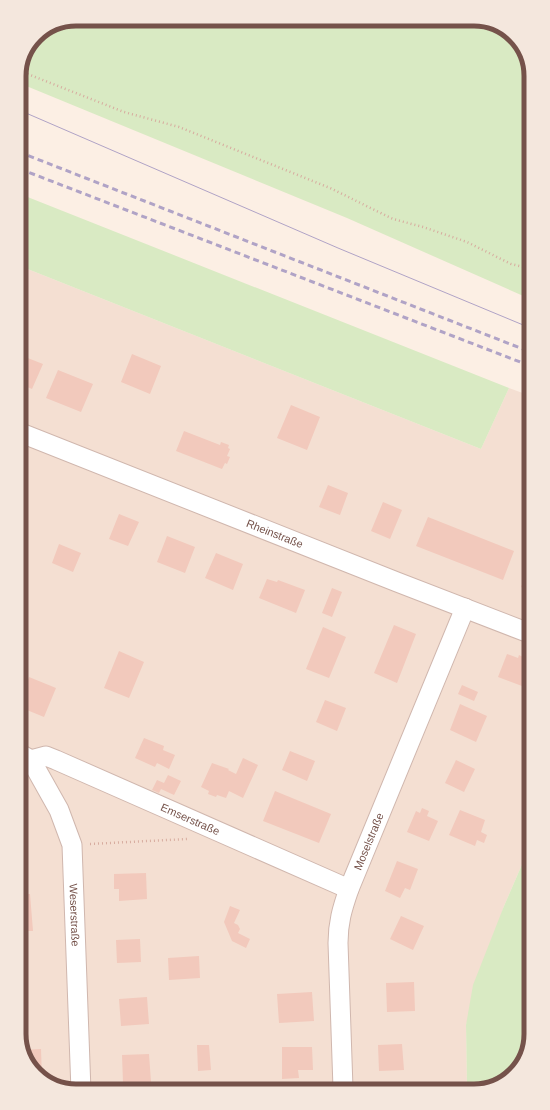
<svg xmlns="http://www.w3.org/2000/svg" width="550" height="1110" font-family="Arial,sans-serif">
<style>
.residential{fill:#f4dfd2}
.green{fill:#d9eac3}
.building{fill:#f2c9bc}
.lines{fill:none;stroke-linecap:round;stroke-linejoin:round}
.minor-casing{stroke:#d0b7ae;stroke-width:21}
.path{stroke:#d7ac9f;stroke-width:2.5;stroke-dasharray:1 3;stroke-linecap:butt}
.minor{stroke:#fff;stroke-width:19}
.tram{stroke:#b0a3c6;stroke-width:1}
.rail{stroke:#b0a3c6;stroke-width:3;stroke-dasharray:6 4;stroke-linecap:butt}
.labels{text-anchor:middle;stroke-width:4;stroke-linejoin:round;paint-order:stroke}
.street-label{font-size:11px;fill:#75524a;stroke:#fff4ea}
.rim{fill:none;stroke:#75524a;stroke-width:5}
</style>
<rect width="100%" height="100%" fill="#fcefe4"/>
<path class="residential" d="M20 266 481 449 509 388 528 395 530 846 504 906 466 1025 467 1087 72 1091 41 1079 23 1056Z"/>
<path class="green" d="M76 19H478L509 31 527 54 528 298 347 218 19 83V72L36 35Z
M20 194 509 388 481 449 20 266Z
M530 846 531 1034 521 1066 496 1087H467L466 1025 473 985 504 906Z"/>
<path class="building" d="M132 354 161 366 150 394 121 382Z
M20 355 43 364 32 389 20 384Z
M58 370 93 384 81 412 46 398Z
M291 405 320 417 307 450 277 438Z
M184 431 220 445 221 442 229 445 228 448 230 449 227 456 230 457 227 464 225 463 222 469 176 451Z
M328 485 348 493 340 515 319 507Z
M383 502 402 510 390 539 371 531Z
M119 514 139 522 128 546 109 539Z
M428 517 514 551 503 580 416 546Z
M167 536 195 547 185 573 157 562Z
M59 544 81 553 73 572 52 563Z
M216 553 243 564 233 590 205 578Z
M529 569V590L521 587Z
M267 579 277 582 278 580 305 590 296 613 259 598Z
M332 588 342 592 332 617 322 613Z
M394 625 416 634 397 683 374 673Z
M323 627 346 637 329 678 306 669Z
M119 651 144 662 129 698 104 688Z
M507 654 518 658 519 655 529 660 530 689 498 677Z
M29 677 56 688 44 717 22 708V695Z
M462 685 478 692 474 701 458 694Z
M325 700 346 708 337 731 316 722Z
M460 704 487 716 476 742 450 730Z
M144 738 164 746 163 750 175 755 169 769 157 763 155 767 135 758Z
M290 751 315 761 307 781 282 770Z
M243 758 258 765 243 798 229 791 226 798 217 795 216 797 208 794 209 791 201 787 212 763 229 769 228 770 236 774Z
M456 760 475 769 464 792 445 783Z
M168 775 181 781 174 795 161 789 159 793 152 790 157 780 164 783Z
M275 791 331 814 319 843 263 821Z
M422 808 429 811 427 816 438 821 429 841 407 832 416 811 420 813Z
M460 810 485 820 481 832 487 835 484 843 477 840 475 846 449 835Z
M397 861 418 869 410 890 405 888 400 898 385 891Z
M146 873 147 899 119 901V889H114V874Z
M23 894H30L33 931H23Z
M230 906 240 910 234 923 238 925 240 929 238 933 250 939 246 948 232 941 224 922Z
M401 916 424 926 413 950 390 939Z
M140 939 141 962 117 963 116 940Z
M199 956 200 978 169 980 168 958Z
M414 982 415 1011 387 1012 386 983Z
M312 992 314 1021 279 1023 277 994Z
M23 994H24L25 1016H23Z
M147 997 149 1024 121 1026 119 999Z
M402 1044 404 1070 379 1071 378 1045Z
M197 1045H209L211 1070 198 1071Z
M282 1047H312L313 1070H298L299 1078 282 1079Z
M41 1049 42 1078H40L23 1056V1050Z
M149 1054 151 1082 123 1083 122 1055Z"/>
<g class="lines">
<g class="minor-casing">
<g id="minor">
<path id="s1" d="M21 433 397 582 529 633"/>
<path id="s2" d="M22 755 31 760 59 810 72 845 81 1091"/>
<path id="s3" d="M31 760 46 756 56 760 349 889"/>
<path id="s4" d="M343 1088 338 943C338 923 342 909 349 889L465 608"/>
</g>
</g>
<path class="path" d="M20 71 124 112 179 127 330 188 393 219 423 227 467 242 511 264 528 268
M90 844 187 839"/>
<use href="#minor" class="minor"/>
<path class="tram" d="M19 110 338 248 528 327"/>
<path class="rail" d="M19 152 528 351
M20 169 528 365"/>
</g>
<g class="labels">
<g class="street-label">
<text dy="4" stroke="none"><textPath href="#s1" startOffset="273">Rheinstraße</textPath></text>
<text dy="4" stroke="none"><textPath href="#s3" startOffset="173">Emserstraße</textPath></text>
<text dy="4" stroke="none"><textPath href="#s4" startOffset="252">Moselstraße</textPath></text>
<text dy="4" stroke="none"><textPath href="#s2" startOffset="175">Weserstraße</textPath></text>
</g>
</g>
<path d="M0 0H550V1110H0ZM76 26H474A50 50 0 0 1 524 76V1034A50 50 0 0 1 474 1084H76A50 50 0 0 1 26 1034V76A50 50 0 0 1 76 26Z" fill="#f4e7dd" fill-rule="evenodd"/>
<path class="rim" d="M76 26H474A50 50 0 0 1 524 76V1034A50 50 0 0 1 474 1084H76A50 50 0 0 1 26 1034V76A50 50 0 0 1 76 26Z"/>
</svg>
